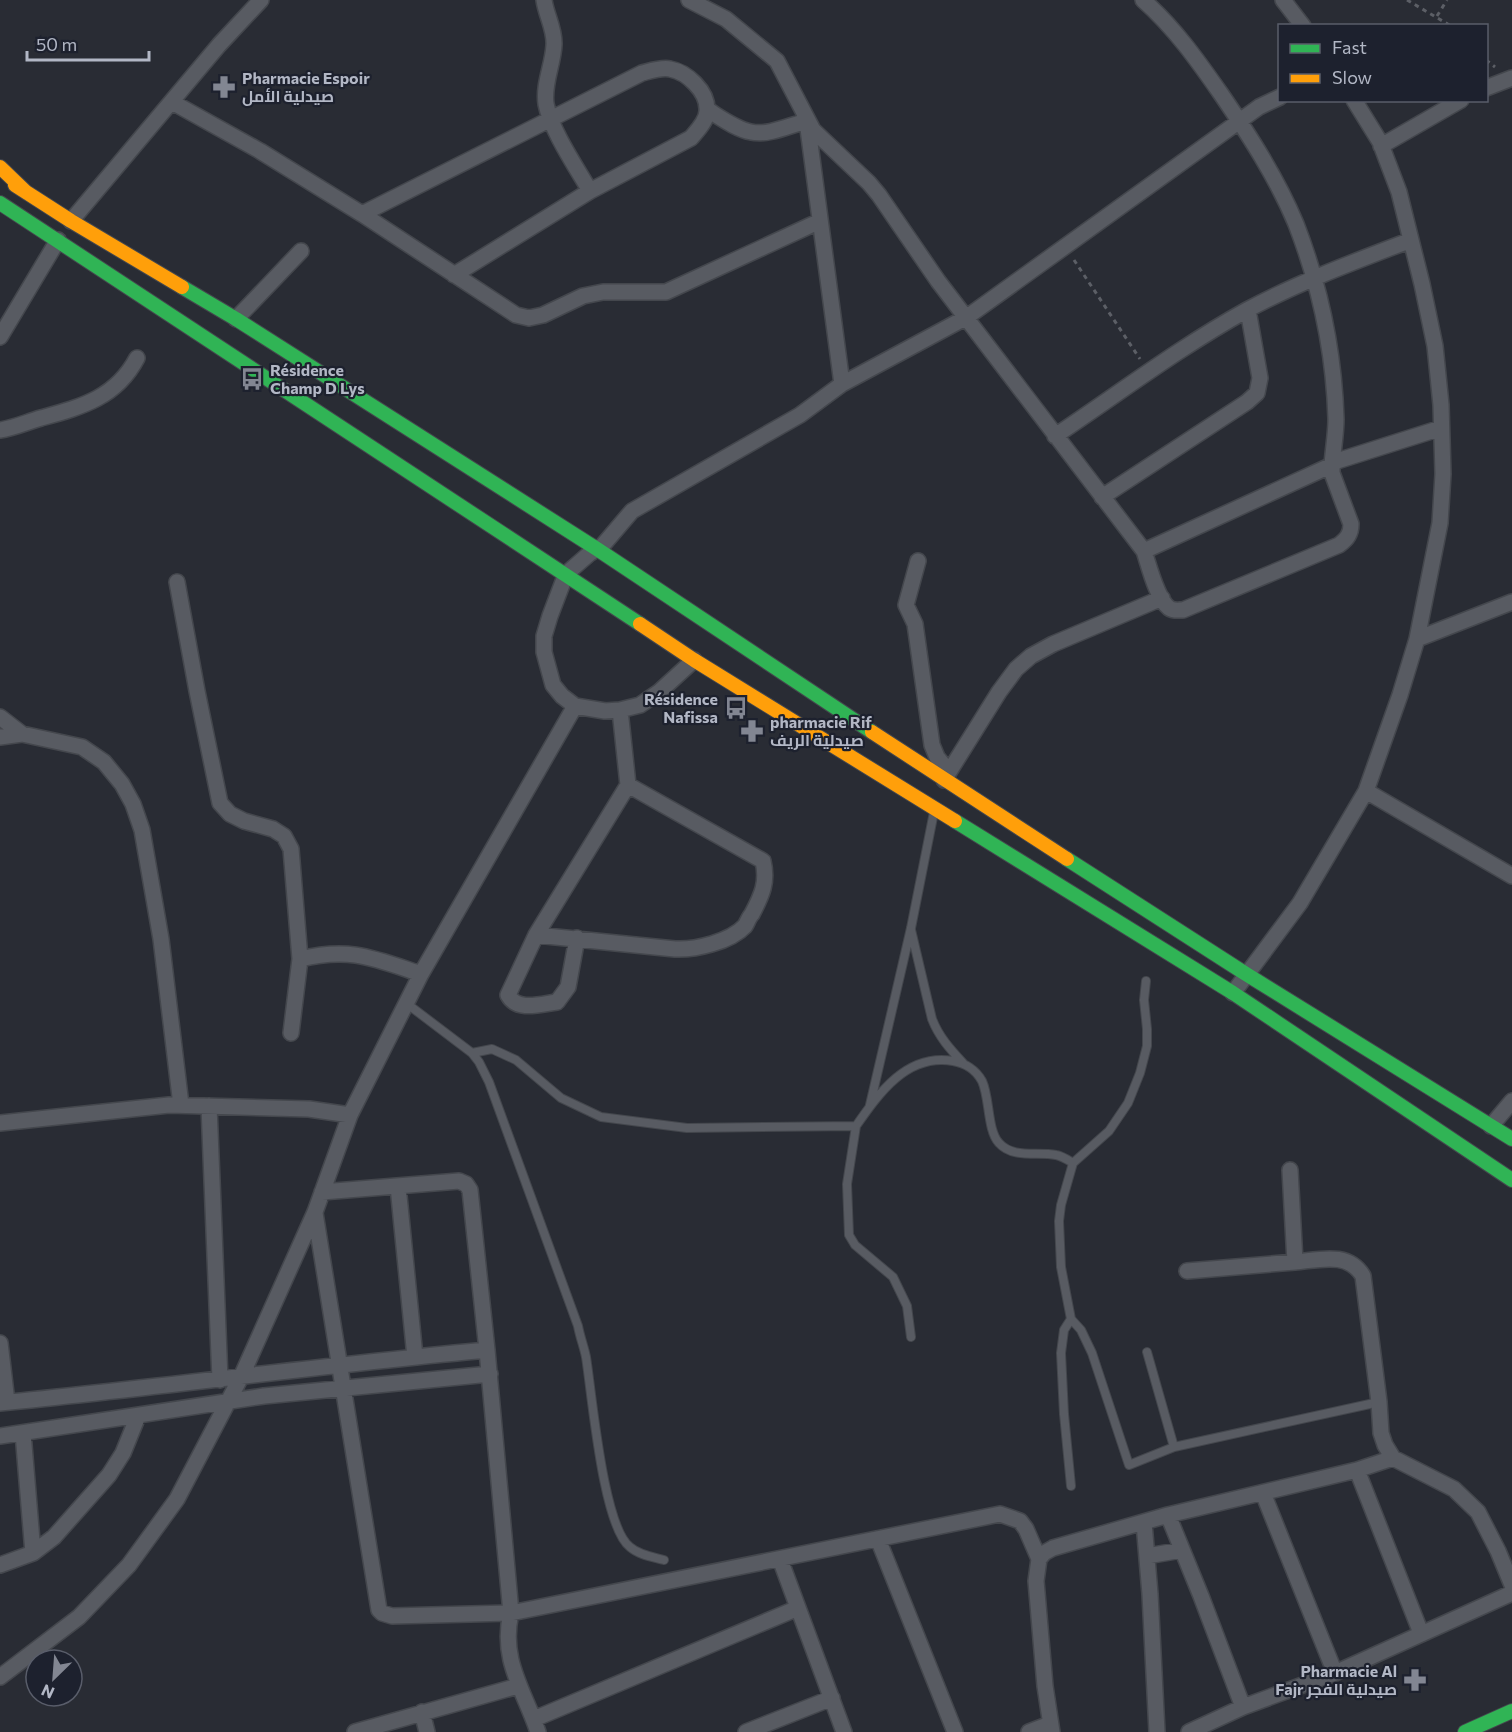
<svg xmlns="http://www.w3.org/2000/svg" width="1512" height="1732" font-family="Commissioner,Cairo,sans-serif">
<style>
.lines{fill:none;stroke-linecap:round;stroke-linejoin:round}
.lane-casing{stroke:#44474d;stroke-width:10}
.street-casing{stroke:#44474d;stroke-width:18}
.fast-casing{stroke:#44474d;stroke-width:16}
.slow-casing{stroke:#44474d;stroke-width:16}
.path{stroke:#5c5f66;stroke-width:3;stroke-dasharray:4.5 4.5;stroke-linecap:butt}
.lane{stroke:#585b62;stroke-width:8}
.street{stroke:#585b62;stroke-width:15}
.fast{stroke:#30b455;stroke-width:14}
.slow{stroke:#ff9f0a;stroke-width:14}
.labels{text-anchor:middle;stroke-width:4.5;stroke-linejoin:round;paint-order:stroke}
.poi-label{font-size:16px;font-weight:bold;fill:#b2b7c5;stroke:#1d212e;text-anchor:start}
</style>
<rect width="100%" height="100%" fill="#292c34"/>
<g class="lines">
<g class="lane-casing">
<path id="lane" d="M911 930 932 1019C939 1037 950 1049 963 1063
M1146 981 1144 1000 1147 1029V1046L1140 1073 1128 1103 1109 1131 1073 1163 1061 1205 1059 1221 1061 1267 1071 1319 1081 1330 1092 1353 1129 1465 1174 1447 1379 1402
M406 1003 472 1053 479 1062 489 1082 578 1326C580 1337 584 1347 586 1357 592 1394 603 1527 630 1547 639 1555 653 1557 664 1560
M472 1053 492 1049 516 1060 561 1098 601 1117 687 1128 856 1126C879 1093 907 1053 953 1061 965 1063 976 1070 982 1081 990 1098 987 1130 999 1143 1013 1159 1038 1151 1056 1155 1062 1156 1068 1160 1073 1163
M870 1105 911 928 934 812
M856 1126 847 1184 849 1235 855 1245 893 1277 907 1306 911 1337
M1071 1319 1064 1330 1061 1353 1064 1414 1071 1486
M1147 1352 1174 1447"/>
</g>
<g class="street-casing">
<path id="street" d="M544 0C546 15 555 29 554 45 553 65 543 84 546 104 551 130 576 167 590 191
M689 0 726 19 777 61 813 130 869 183 879 195 938 281 1144 551C1149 566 1157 599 1169 608 1173 611 1178 610 1183 610L1339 545C1347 539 1351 534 1351 524L1332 473V465L1337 461 1441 428
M1143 0C1174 27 1198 61 1221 94 1249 135 1277 178 1296 224 1320 286 1334 353 1336 419 1336 434 1333 450 1332 465L1144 551
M1283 0 1303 26
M1486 88 1512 78
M172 102 260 151 362 214 516 315 529 318 543 315 583 296 603 292H666L820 221
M708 110C721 118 736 129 751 132 768 136 790 125 807 121
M807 121 842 384
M1381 146 1461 100
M362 214 642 73C650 71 662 67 670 69 687 72 707 91 707 109 708 120 697 131 691 138L590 191 454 275
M71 221 219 45 261 0
M236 319 301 251
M0 337 58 240
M0 430C14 428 27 422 41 418 81 407 116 398 137 358
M1055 436C1118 394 1180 347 1247 310 1299 282 1356 261 1411 240
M1102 497 1247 402 1257 393 1260 378 1248 310
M918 561 906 605 915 624 932 745 937 757 949 772
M177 582 197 691 220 803 230 814 244 821 273 829 284 836 291 849 300 959 291 1033
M1417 639 1512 602
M694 660 659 692 640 705 620 710 605 711 575 706 562 696 553 685 544 652V636L550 616 566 574 589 554 603 545 632 511 800 415 842 384 967 317 1259 107 1280 97
M0 717 22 734 82 747 104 762 122 784 133 804 142 830 161 939 181 1105
M0 737 22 734
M944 780 999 692 1016 669 1031 656 1053 644 1162 598
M1366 791 1512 876
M536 935 675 949C695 950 730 942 745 926 747 923 749 917 752 914 762 895 768 882 763 861L628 785
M577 938 568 987 557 1002C541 1004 517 1012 508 995L536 935 628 785 620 710
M300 959C350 947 373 958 421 974
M1233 993 1300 903 1366 791 1400 695 1417 639 1440 523 1443 474 1441 405 1435 346 1422 284 1399 192 1380 142 1354 100
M209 1106 220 1380
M0 1123 169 1105 309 1109 350 1115
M1491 1126 1512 1101
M1290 1170 1295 1262C1319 1260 1348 1251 1363 1276L1379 1402 1381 1433 1385 1445 1393 1458 1454 1489 1478 1512 1498 1551 1512 1585
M398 1186 415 1357
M315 1213 379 1610 382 1613 392 1616 511 1613 487 1350 470 1190 466 1184 459 1181 322 1192
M1187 1271 1295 1262
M0 1343 7 1402
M0 1403C163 1387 324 1365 487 1350
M23 1433 33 1553
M0 1436 264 1396 490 1374
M1357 1470 1421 1633
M1263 1493 1335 1673
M1168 1515 1201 1596 1243 1707
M1144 1523 1150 1594 1157 1732
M878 1539 955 1732
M1147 1556 1182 1550
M780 1559 844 1732
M0 1565 33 1553 54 1537 109 1475 123 1453 138 1416
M0 1677 79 1617 129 1565 177 1499 242 1375 315 1212 350 1115 421 974 575 706
M422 1712 427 1732
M534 1719 798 1608
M355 1732 518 1686
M538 1732C524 1690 500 1660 511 1613L1000 1514 1020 1521 1026 1529 1039 1559
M746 1732 832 1698
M1029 1732 1050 1724
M1052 1732 1045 1686 1036 1581 1039 1559 1044 1553 1053 1548 1168 1515 1357 1470 1393 1458
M1189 1732 1243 1707 1335 1673 1512 1593"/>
</g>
<g class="fast-casing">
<path id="fast" d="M0 203 640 624
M182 287 236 319 597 549 872 732
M955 821 1233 993 1512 1180
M1067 859 1246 974 1512 1139
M1465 1732 1512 1711"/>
</g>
<g class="slow-casing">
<path id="slow" d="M0 167 27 193
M15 185 71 221 182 287
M640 624 694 660 955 821
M872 732 1067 859"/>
</g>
<path class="path" d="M1407 0 1451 26
M1437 16 1447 0
M1486 60 1495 67
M1074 260 1140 359"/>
<use href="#lane" class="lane"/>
<use href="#street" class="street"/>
<use href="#fast" class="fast"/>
<use href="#slow" class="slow"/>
</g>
<defs>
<g id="pharmacy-bare" transform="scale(1.8)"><path d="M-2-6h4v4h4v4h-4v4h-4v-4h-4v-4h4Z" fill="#828692" stroke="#1d212e" stroke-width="2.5" paint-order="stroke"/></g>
<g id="bus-bare" transform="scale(1.8)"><path d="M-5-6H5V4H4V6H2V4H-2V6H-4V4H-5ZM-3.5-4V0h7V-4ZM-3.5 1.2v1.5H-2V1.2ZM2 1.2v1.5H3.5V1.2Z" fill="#828692" stroke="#1d212e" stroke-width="2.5" paint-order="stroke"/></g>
</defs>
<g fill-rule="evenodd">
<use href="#pharmacy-bare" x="224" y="87"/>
<use href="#bus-bare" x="252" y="379"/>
<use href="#bus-bare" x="736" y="708"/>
<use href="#pharmacy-bare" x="752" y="731"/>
<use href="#pharmacy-bare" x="1415" y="1680"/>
</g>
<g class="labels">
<g class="poi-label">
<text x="242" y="84">Pharmacie Espoir<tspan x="242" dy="18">صيدلية الأمل</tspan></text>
<text x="270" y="376">Résidence<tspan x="270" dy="18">Champ D Lys</tspan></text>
<text x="718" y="705" text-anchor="end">Résidence<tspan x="718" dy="18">Nafissa</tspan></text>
<text x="770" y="728">pharmacie Rif<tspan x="770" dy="18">صيدلية الريف</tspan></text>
<text x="1397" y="1677" text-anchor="end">Pharmacie Al<tspan x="1397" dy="18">Fajr صيدلية الفجر</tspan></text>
</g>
</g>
<rect x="1278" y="24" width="210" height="78" fill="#1d212e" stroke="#595d6a" stroke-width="1.5"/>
<rect x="1290" y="44" width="30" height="9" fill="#30b455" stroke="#595d6a" stroke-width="1.5"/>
<text x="1332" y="54" font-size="18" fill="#b2b7c5">Fast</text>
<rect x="1290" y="74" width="30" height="9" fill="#ff9f0a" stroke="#595d6a" stroke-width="1.5"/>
<text x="1332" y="84" font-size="18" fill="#b2b7c5">Slow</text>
<g transform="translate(54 1678) rotate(205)"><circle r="28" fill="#1d212e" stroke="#595d6a" stroke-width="1.5"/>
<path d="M0-4.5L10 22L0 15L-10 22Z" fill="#828692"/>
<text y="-9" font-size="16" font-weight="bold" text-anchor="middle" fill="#b2b7c5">N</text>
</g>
<path d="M27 51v9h122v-9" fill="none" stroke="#b2b7c5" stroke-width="3"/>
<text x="36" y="51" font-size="18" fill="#b2b7c5" stroke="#1d212e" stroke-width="4.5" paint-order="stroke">50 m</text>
</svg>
